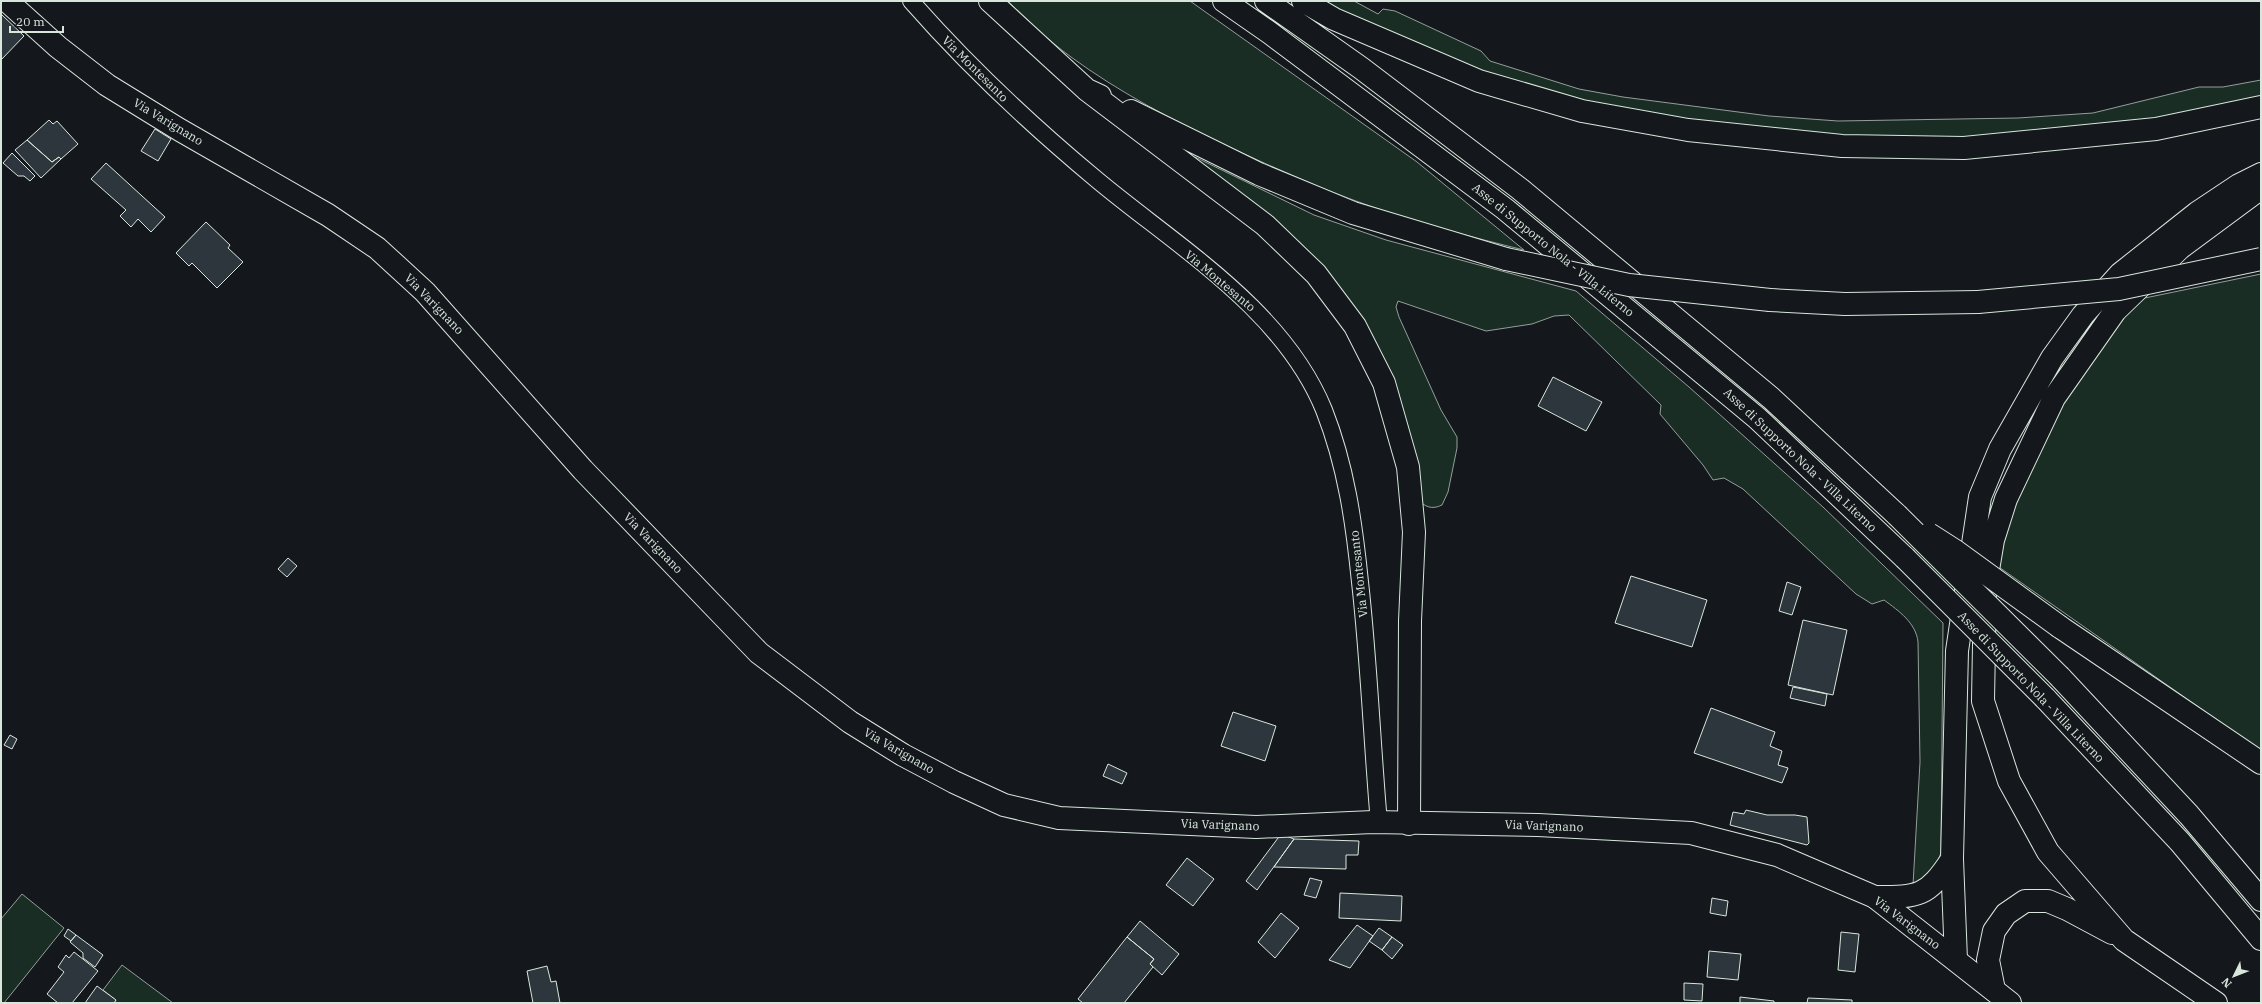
<svg xmlns="http://www.w3.org/2000/svg" width="2262" height="1004" font-family="'IBM Plex Serif',serif">
<style>
.green{fill:#1a2d24;stroke:#939e99}
.building{fill:#2c363c;stroke:#d8e6dc}
.lines{fill:none;stroke-linecap:round;stroke-linejoin:round}
.street-casing{stroke:#d8e6dc;stroke-width:18}
.secondary-casing{stroke:#d8e6dc;stroke-width:24}
.highway-casing{stroke:#d8e6dc;stroke-width:24}
.street{stroke:#14181c;stroke-width:16}
.secondary{stroke:#14181c;stroke-width:22}
.highway{stroke:#14181c;stroke-width:22}
.highway-bridge-casing{stroke:#d8e6dc;stroke-width:24;stroke-linecap:butt}
.highway-bridge{stroke:#14181c;stroke-width:22}
.labels{text-anchor:middle;stroke-width:3;stroke-linejoin:round;paint-order:stroke}
.street-label{font-size:12px;fill:#d8e6dc;stroke:#14181c}
</style>
<rect width="100%" height="100%" fill="#14181c"/>
<path class="green" d="M1008 1H1190L1417 162 1524 250C1471 237 1418 223 1367 205 1319 188 1272 167 1225 145 1172 120 1119 92 1071 57 1049 41 1027 20 1008 1Z
M1317 1H1354L1378 14 1383 9 1395 11 1481 51 1490 61 1579 89 1623 97 1769 116 1838 121 2018 118 2093 113 2199 87H2223L2261 80V96L2139 122 2045 132 1952 138H1892L1740 130 1605 108 1478 72Z
M1195 157 1314 215 1386 240 1576 291 1689 387 1823 507 1943 623 1941 853C1935 869 1929 877 1913 885L1920 762 1918 642C1916 623 1899 611 1884 600L1872 604 1856 594 1743 489 1724 478 1713 480 1703 465 1660 414 1661 405 1569 315 1554 316 1532 324 1486 331 1398 301 1396 307 1399 317 1441 410 1457 437V448L1448 492 1442 505C1432 510 1425 507 1417 499L1363 327 1192 158Z
M2261 274V751L1996 565 2013 504 2063 400 2099 348 2140 299Z
M22 894 64 928 4 1003H1V919Z
M122 965 173 1003H114L116 1000 103 990Z"/>
<path class="building" d="M1 14 24 36 1 60Z
M49 120 53 124 57 121 78 144 61 159 59 157 52 162 27 140Z
M155 129 171 139 158 161 141 151Z
M27 140 52 162 59 157 61 159 41 178 15 150Z
M12 153 35 176 30 181 24 176H18L3 163Z
M106 163 165 217 151 232 138 219 131 227 120 216 126 210 91 179Z
M206 222 230 245 228 248 243 262 217 288 192 263 189 266 176 253Z
M1553 377 1602 402 1586 431 1538 406Z
M288 558 297 566 287 577 278 569Z
M1631 576 1707 600 1692 647 1615 623Z
M1787 582 1801 587 1792 615 1779 611Z
M1803 620 1847 630 1833 695 1788 685Z
M1793 687 1827 694 1825 706 1790 698Z
M1711 708 1775 732 1770 746 1782 751 1778 765 1788 768 1782 783 1694 753Z
M1233 712 1276 726 1265 761 1221 746Z
M10 735 17 739 12 749 4 745Z
M1108 764 1127 773 1122 784 1103 776Z
M1746 810 1767 815H1795L1807 817 1809 843 1807 845 1730 825 1733 812 1744 814Z
M1281 834 1294 839 1257 890 1246 881Z
M1294 839 1359 841 1358 855H1346V869L1274 867Z
M1187 858 1214 879 1193 906 1166 885Z
M1310 878 1322 881 1316 898 1304 895Z
M1340 893 1402 896 1401 921 1339 918Z
M1712 898 1728 901 1726 916 1710 913Z
M1281 913 1299 928 1275 958 1258 942Z
M1140 921 1179 954 1162 975 1150 964 1154 959 1127 937Z
M1357 925 1373 936 1350 968 1329 960Z
M1379 928 1392 937 1382 950 1369 941Z
M68 929 76 935 71 941 64 936Z
M1841 932 1859 934 1855 972 1838 970Z
M76 935 103 955 95 967 83 958V953L70 942Z
M1127 937 1154 959 1150 964 1153 967 1124 1003H1083L1078 999Z
M1392 937 1403 945 1392 959 1382 950Z
M1709 951 1741 954 1738 980 1707 977Z
M74 952 98 971 72 1003H58L47 994 64 972 58 967 66 955 69 958Z
M547 966 551 982 556 981 560 1003H533L527 971Z
M1684 983 1703 984 1702 1001 1684 1000Z
M97 986 116 1000 114 1003H85Z
M1740 997 1774 1001V1003H1740Z
M1808 998 1852 1000V1003H1807Z"/>
<g class="lines">
<g class="street-casing">
<path id="street" d="M911 1C968 66 1030 124 1096 179 1176 246 1283 309 1324 410 1346 466 1354 522 1360 582 1369 662 1372 743 1379 823"/>
</g>
<g class="secondary-casing">
<path id="secondary" d="M7 1 58 47 107 85 180 130 328 215 377 248 425 292 583 470 759 653 850 722 903 755 954 782 1004 805 1059 818 1256 827 1373 822 1538 825 1691 833 1777 855 1875 897 2010 1003"/>
</g>
<g class="highway-casing">
<path id="highway" d="M990 1 1087 90 1100 96
M1224 1 1270 33 1505 209 1757 418 1905 558
M1266 1 1361 68 1520 189 1771 398 1897 515
M1303 1 1334 19 1479 81 1582 111 1688 130 1842 146 1964 148 2156 129 2261 107
M1087 90 1265 225 1316 274 1355 326 1384 383 1408 467 1414 532 1410 621 1409 824
M1131 111 1259 174 1353 213 1506 259
M1770 300 1845 304 1978 302
M2060 627 2261 763
M2060 677 2189 815 2261 900
M2045 698 2180 842 2261 939
M1952 859 1956 960
M1875 897C1919 897 1927 897 1952 859L1957 651 1980 497 2000 449 2052 358 2083 315 2120 274 2197 213 2239 185 2261 174
M1994 990 1988 960 1994 931 2006 914 2025 901H2048L2067 909 2112 933
M2216 1003 2124 940 2048 852 2009 781 1983 701 1985 588 1993 540 2006 499 2054 398 2115 311 2180 248 2261 188"/>
</g>
<use href="#street" class="street"/>
<use href="#secondary" class="secondary"/>
<use href="#highway" class="highway"/>
<g class="highway-bridge-casing">
<path id="highway-bridge" d="M1506 259 1629 285 1770 300
M1978 302 2119 289 2261 259
M1897 515 2060 677
M1929 534 1954 550 2060 627
M1905 558 2045 698"/>
</g>
<use href="#highway-bridge" class="highway-bridge"/>
</g>
<g class="labels">
<g class="street-label">
<text transform="translate(975 69) rotate(45)" y="4">Via Montesanto</text>
<text transform="translate(168 122) rotate(31)" y="4">Via Varignano</text>
<text transform="translate(1553 250) rotate(39)" y="4">Asse di Supporto Nola - Villa Literno</text>
<text transform="translate(1220 281) rotate(40)" y="4">Via Montesanto</text>
<text transform="translate(434 304) rotate(46)" y="4">Via Varignano</text>
<text transform="translate(1800 460) rotate(43)" y="4">Asse di Supporto Nola - Villa Literno</text>
<text transform="translate(653 543) rotate(46)" y="4">Via Varignano</text>
<text transform="translate(1359 574) rotate(-96)" y="4">Via Montesanto</text>
<text transform="translate(2031 687) rotate(46)" y="4">Asse di Supporto Nola - Villa Literno</text>
<text transform="translate(899 751) rotate(30)" y="4">Via Varignano</text>
<text transform="translate(1220 825) rotate(2)" y="4">Via Varignano</text>
<text transform="translate(1544 826) rotate(2)" y="4">Via Varignano</text>
<text transform="translate(1907 923) rotate(37)" y="4">Via Varignano</text>
</g>
</g>
<rect width="2262" height="1004" fill="none" stroke="#d8e6dc" stroke-width="4"/>
<g transform="translate(2234 976) rotate(227)" stroke="#14181c" stroke-width="3" paint-order="stroke">
<path d="M0-3L7 15L0 10L-7 15Z" fill="#d8e6dc"/>
<text y="-6" font-size="11" font-weight="bold" text-anchor="middle" fill="#d8e6dc">N</text>
</g>
<path d="M10 26v6h53v-6" fill="none" stroke="#d8e6dc" stroke-width="2"/>
<text x="16" y="26" font-size="12" fill="#d8e6dc" stroke="#14181c" stroke-width="3" paint-order="stroke">20 m</text>
</svg>
